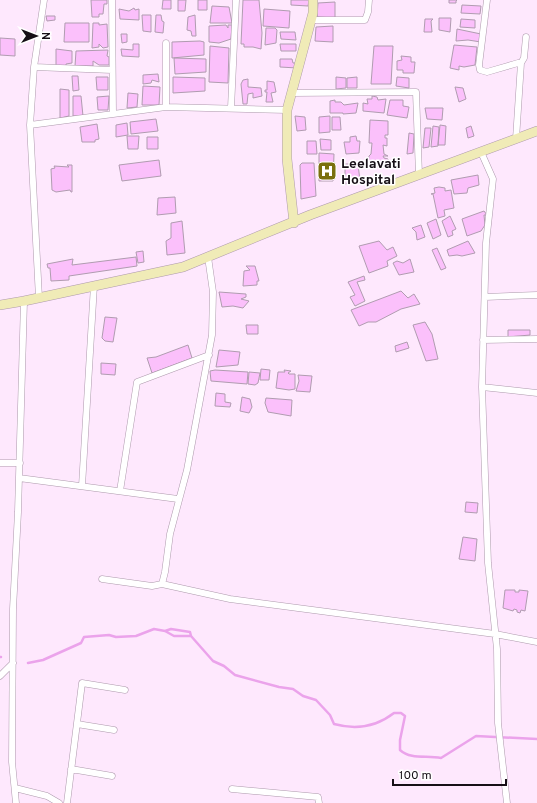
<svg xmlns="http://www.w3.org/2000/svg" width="537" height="803" font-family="Overpass,sans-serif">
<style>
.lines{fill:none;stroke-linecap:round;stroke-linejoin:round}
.stream{stroke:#eba3eb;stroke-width:2.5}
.building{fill:#fbc0fb;stroke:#b09cb0}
.minor-casing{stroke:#ad99ac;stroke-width:7}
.secondary-casing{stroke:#ad99ac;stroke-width:10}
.minor{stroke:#fff;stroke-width:6}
.secondary{stroke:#f0ebb7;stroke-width:9}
.labels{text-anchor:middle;stroke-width:3;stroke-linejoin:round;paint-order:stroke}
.poi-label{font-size:14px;font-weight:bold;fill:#160f16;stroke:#fff;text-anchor:start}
</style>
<rect width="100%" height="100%" fill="#fee8fd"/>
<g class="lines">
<path class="stream" d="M165 631 174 636H191
M0 657H1
M28 663 43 660 81 643 84 637 109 635 116 637 136 636 154 629 165 631 171 629 190 632 191 636 213 661 224 666 235 675 279 687 293 689 303 696 316 700 330 715 334 724C356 730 376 727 394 713H401L405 716 400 740V750C411 760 427 755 441 758L476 736 537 739"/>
</g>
<path class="building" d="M91 0H107V4H104L103 14H99V17H92Z
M163 0H171V9H162Z
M178 0H186L185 11H178Z
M198 0H207V10H198Z
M243 0H259L262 33 261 49 253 47H244V44H241Z
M291 0H309L308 6 291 5Z
M449 0H457L456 1V3H449Z
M335 2V18L317 17 318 3Z
M462 5 481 6 480 14 461 13Z
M212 6 229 7 232 23H210Z
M134 8 135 10 139 9V20L120 19 119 9 129 11Z
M264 9 290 11 289 28 263 26Z
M142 15H151V32L143 31Z
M156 15H161L162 21 164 22 163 33 155 32Z
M195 15 196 36H192L191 31 187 30 188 17Z
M46 16H55V20L47 21Z
M439 18H451L450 32 439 30Z
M425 19H433L431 21 432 32H424Z
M461 19 475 20V28L460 27Z
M65 23H89V42H64Z
M93 23H99V25L107 24 108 47 103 48 99 44V47L92 48Z
M226 25 228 28V25H232L231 39 219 43 209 42V26Z
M333 26V42L315 41 316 27Z
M266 28H275L277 30 276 43 265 45Z
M457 29 481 34V42L468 40 456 41Z
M280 32H295L296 40 281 39Z
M121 34H127V42L122 43Z
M0 38 15 39V56L0 55Z
M200 41 204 42V55L172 58V42Z
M133 44H139V57L122 56 121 49 133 50Z
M280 44H296V51H281Z
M454 45 477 47 475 65 464 67 459 66V70L450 68Z
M210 46 229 48 228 83 209 82Z
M374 46H393L391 84H371Z
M56 49 72 51V63L66 64V67H56Z
M108 50 107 56 109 57V65H99L93 61V66H75L76 51Z
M401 56 411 57V62H415L414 73H403V70H397V61L402 60Z
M174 58 206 59V72L175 74Z
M280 59H292L293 63H297V68L280 67Z
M158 74 159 82 152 80 151 83 143 84V75Z
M72 76H78L79 90 73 91Z
M96 77H108V90H97Z
M173 77 205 78V91L173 93Z
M336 77 346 78V88L336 89Z
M357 77V88H347V78Z
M397 77 409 78V88L396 86Z
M248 79V87L261 88 262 96 253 98V93L248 94 247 104H243L241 84 243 80Z
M267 81 274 82 276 92 271 93 273 102H266L267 92H265V90H267Z
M143 86 160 87 159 105H142Z
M455 87 463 88 466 99 459 102Z
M60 89 69 90V116L60 118Z
M128 93 138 94 137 107 127 108Z
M73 96H81L83 116H73Z
M109 96 108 110H98L97 97Z
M372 96 377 97 378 100 386 99 384 113 363 111V103L368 104 367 99H372Z
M335 100V102H341L344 105 358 103 356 113 343 114V113H330V101Z
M390 100H403V106L409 107 407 118 387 115Z
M425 108H443L442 120 427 119Z
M295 116 305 117 306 130 297 131Z
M330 116V132L319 133V117Z
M332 117H340L341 130H332Z
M156 119 158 131 131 134 130 122Z
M370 120 388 121V135H385V138H387V146L383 145 384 154 388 156H383L384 158 388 159 389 166H370V163H368L369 156 371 154 372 143H369Z
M127 123 128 135 116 137V125Z
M97 124 99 139 95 140V142H82L80 127Z
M440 125 446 126 445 145H438Z
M433 126 439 127 438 146 431 147Z
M471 126 474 136 468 138 466 128Z
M425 128H431L429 147 423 148Z
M409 133 414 134 413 153 407 154Z
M127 136H139L138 149H128Z
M356 136 357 141H360L359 153 346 154 344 142H350V137Z
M147 137H158V149H147Z
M320 139 331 140V150H321Z
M307 141H316L317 154H307Z
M319 153 334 154 333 181H319Z
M159 160 161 176 122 181 119 165Z
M302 163H314L316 196 301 199 300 165Z
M345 164H358L360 181 345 184Z
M67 165H72V192H71L70 190 56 192 52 190 51 169 55 168 54 166 69 167Z
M478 175 479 185 468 188 467 193 454 194 451 180Z
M439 187 445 188V191L451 190 454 208 444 210 445 216 438 218 433 194H431L435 193 434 188Z
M175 197 176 213 157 215 158 198Z
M484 211 487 215H484L485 225 481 231 467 236 462 219Z
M450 216 456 229 452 231 453 235 448 237 442 221Z
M436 219 441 235 433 239 427 223Z
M182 221 185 253 167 255 166 241 171 238V223Z
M421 225 425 237 417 240 416 232 412 228Z
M379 241 387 250 393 247 397 256 387 261 388 266 369 273 359 246Z
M468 241 475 253 462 256 457 255 449 256 447 250Z
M437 248 446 268 441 270 432 250Z
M143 251 144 262 138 263 136 252Z
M136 257 137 266 69 276V280L51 281 50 268H48L47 264 73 259 72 265Z
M410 259 414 272 399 275 393 263 397 261 403 263Z
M246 266H255L259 281H257V285L243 286 244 271 250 270Z
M364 276 365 280 357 282 365 301 355 306 350 297 355 295 348 282Z
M401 291 408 298 414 294 420 304 401 309 376 322H368L359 326 351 310Z
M219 292 246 294V297L241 299 249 301 243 308 233 306 222 307Z
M105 317 117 318 113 342 105 341 102 338Z
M425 322 432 334 438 359 426 361 413 325Z
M246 325H258V334H247Z
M508 330H530V335L508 337Z
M407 342 409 348 396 352 395 346Z
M188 345 192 358 152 373 147 358 156 357Z
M219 350 240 352 238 365 216 367Z
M101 363 116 364 115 375 101 374Z
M261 369 270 370 269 380H260Z
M215 370 248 372 247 384 211 381 210 371Z
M284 370 291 371 288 373 289 374H295V389L289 390 276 388 278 372H285Z
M249 372 260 373 258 383 255 385 248 384Z
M298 375 312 376 310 392 296 391 299 381Z
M216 393 225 394V402L231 403 230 407 215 406Z
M242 397 250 399 252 407 249 413 240 411Z
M266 398 292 400 291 416 268 412 265 403Z
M466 502 478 503 477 513 465 512Z
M463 537 477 539 475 561 459 559Z
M505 590H515V592H519V590L528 591 525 611 521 610 520 613 517 612V610L514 609 513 611 503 608Z"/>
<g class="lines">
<g class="minor-casing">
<path id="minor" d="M112 0 113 113
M487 0 479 65 480 70 487 72 518 63H521
M311 20H365L368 12 369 0
M34 67 112 70
M292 93 416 92 419 175
M166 107V43
M231 108 236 0
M30 125 166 107 287 110
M516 139 521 63 524 58 526 37
M481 152 493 179 486 243 482 387 488 563 497 649 498 723 507 803
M485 297 537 295
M39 298 30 125 34 67 44 0
M483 340 537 339
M482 387 537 393
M0 463H20
M19 478 178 499
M82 486 94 285
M120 491 137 382 209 355
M102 579 152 586 162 584 165 572 170 534 187 470 212 335 213 292 208 257
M162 584 230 599 495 634 537 642
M0 676 13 663
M77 724 114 730
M71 769 112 776
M15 788 47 796 59 803
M232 789 318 797 319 803
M16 803 12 762 13 609 18 512 24 301
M67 803 82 683 125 690"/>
</g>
<g class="secondary-casing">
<path id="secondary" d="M294 223 287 159V110L313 13V0
M0 305 24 301 183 267 310 215 537 131"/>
</g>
<use href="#minor" class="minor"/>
<use href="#secondary" class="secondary"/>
</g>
<defs>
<g id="hospital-square" transform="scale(1)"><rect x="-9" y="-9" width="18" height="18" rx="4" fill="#7a6f0e" stroke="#fff"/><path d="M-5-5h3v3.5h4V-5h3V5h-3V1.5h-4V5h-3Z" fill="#fff"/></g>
</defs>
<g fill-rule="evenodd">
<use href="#hospital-square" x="327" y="171"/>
</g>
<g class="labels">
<g class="poi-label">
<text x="341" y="168">Leelavati<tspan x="341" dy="16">Hospital</tspan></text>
</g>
</g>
<g transform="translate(36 36) rotate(90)" stroke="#ffffff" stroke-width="3" paint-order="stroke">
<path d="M0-3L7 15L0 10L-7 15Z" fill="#160f16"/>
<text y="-6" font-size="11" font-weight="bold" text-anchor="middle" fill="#160f16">N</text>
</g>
<path d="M393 779v6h113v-6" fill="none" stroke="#160f16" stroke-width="2"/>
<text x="399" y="779" font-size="12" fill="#160f16" stroke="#ffffff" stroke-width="3" paint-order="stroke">100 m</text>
</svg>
